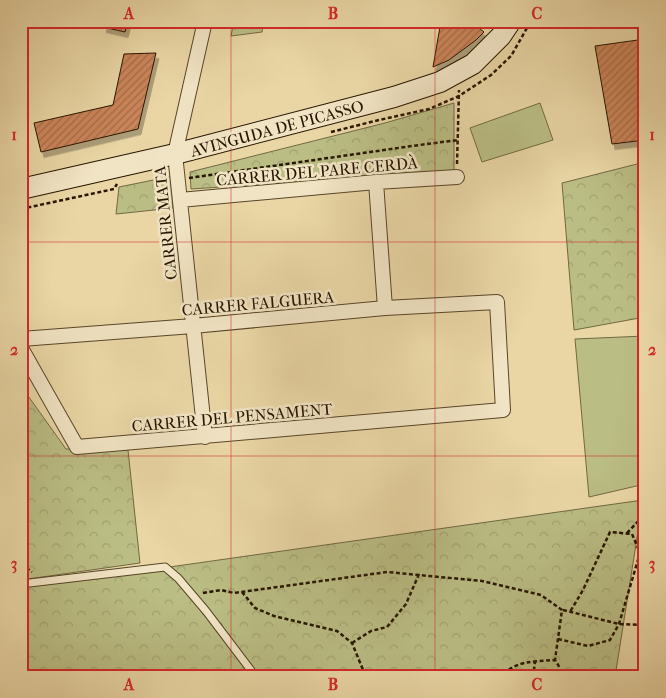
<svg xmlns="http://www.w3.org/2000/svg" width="666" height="698" font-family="'IM FELL French Canon',serif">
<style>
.green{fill:#babd84;stroke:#706942}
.forest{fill:url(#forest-crowns);stroke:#706942}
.building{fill:url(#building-hatch);stroke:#271500;filter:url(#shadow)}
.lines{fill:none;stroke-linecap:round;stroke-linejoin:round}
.lane-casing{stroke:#584529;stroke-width:9}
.street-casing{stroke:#584529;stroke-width:16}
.secondary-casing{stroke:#271500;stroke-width:22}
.path{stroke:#271500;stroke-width:2.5;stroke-dasharray:4 2.5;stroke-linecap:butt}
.lane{stroke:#f1e4c4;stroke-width:7}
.street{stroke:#f1e4c4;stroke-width:14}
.secondary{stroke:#f1e4c4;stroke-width:20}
.grid{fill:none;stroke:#d62828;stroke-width:1;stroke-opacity:0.55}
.labels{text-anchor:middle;stroke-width:5;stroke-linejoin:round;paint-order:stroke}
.street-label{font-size:16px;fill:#271500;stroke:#f1e4c4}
.neatline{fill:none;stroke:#d62828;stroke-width:2}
.grid-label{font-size:16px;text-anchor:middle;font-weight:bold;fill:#d62828}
</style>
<defs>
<pattern id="forest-crowns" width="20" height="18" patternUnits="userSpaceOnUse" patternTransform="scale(1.25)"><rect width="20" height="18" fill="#babd84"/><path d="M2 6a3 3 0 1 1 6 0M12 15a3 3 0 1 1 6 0" fill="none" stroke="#a0a270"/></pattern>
<pattern id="building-hatch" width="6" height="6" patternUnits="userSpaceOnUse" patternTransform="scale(1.25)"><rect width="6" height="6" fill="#cb855a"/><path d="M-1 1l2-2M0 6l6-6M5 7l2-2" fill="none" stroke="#a56c48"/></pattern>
<filter id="shadow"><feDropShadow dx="3" dy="5.5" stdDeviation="0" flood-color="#0004"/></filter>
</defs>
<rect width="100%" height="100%" fill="#ead6a5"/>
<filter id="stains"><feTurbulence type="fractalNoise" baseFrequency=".004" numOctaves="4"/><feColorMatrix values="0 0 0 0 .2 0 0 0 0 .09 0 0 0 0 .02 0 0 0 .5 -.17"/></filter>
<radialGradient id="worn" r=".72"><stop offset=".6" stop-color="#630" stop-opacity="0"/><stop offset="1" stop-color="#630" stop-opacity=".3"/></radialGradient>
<path class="green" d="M540 103 553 140 482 162 470 128Z
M645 336V484L589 497 575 339Z"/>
<path class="forest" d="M234 21H264L262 32 231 36Z
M454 103V172L191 189 190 172 385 123Z
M645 162V317L574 330 562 183Z
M173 176V208L116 214 119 187Z
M21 386 66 449 128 450 140 563 21 580Z
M643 500 615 677H21V588Z"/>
<path class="building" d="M105 21H128L125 32 103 27Z
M441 21H479L475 25 484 32 476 40 449 60 433 67Z
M645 39V140L612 144 595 46Z
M156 53 138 129 41 152 34 123 113 105 124 54Z"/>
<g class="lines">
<g class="lane-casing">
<path id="lane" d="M21 584 165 567 178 578 206 611 256 677"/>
</g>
<g class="street-casing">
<path id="street" d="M205 21 175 154 205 437
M376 182 385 308
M180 200 376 182 457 177
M21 339 193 326 385 308 497 302 503 410 77 447 21 348"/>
</g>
<g class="secondary-casing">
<path id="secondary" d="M21 189 175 154 394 97 440 82 473 64 501 36 511 21"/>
</g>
<path class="path" d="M331 132 379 120 429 109 459 96 491 75 511 56 531 21
M457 164 459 90
M189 178 412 146 458 140
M21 209 114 189 117 184
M627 533 645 514
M21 564 32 572
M242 592 255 608 274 616 337 631 352 643 366 677
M203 593 221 590 234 593 387 572 482 581 541 595 562 610 555 660 560 668
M563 610 619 624 645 625
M558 639 588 646 610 640 619 624 640 553 632 534 610 532 583 590 570 612
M352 643 371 631 387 627 406 604 419 574
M444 677H454
M498 677C520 660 529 662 555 660
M533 677 535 662"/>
<use href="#lane" class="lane"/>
<use href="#street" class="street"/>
<use href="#secondary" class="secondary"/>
</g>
<path class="grid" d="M231 21V677M435 21V677M21 242H645M21 456H645"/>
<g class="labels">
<g class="street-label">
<text transform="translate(277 128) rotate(-15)" y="6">AVINGUDA DE PICASSO</text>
<text transform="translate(317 171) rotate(-5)" y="6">CARRER DEL PARE CERDÀ</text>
<text transform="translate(165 223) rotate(-96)" y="6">CARRER MATA</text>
<text transform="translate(258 303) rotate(-5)" y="6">CARRER FALGUERA</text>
<text transform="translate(232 417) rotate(-5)" y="6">CARRER DEL PENSAMENT</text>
</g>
</g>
<rect width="666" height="698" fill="none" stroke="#ead6a5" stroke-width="55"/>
<rect x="28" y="28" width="610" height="642" class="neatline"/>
<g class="grid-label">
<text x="129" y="19">A</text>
<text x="333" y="19">B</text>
<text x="537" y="19">C</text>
<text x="14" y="140">1</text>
<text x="652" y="140">1</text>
<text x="14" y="355">2</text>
<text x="652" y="355">2</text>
<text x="14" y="569">3</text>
<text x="652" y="569">3</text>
<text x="129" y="690">A</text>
<text x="333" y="690">B</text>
<text x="537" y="690">C</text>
</g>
<rect width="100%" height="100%" filter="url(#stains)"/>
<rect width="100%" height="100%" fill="url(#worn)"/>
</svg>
